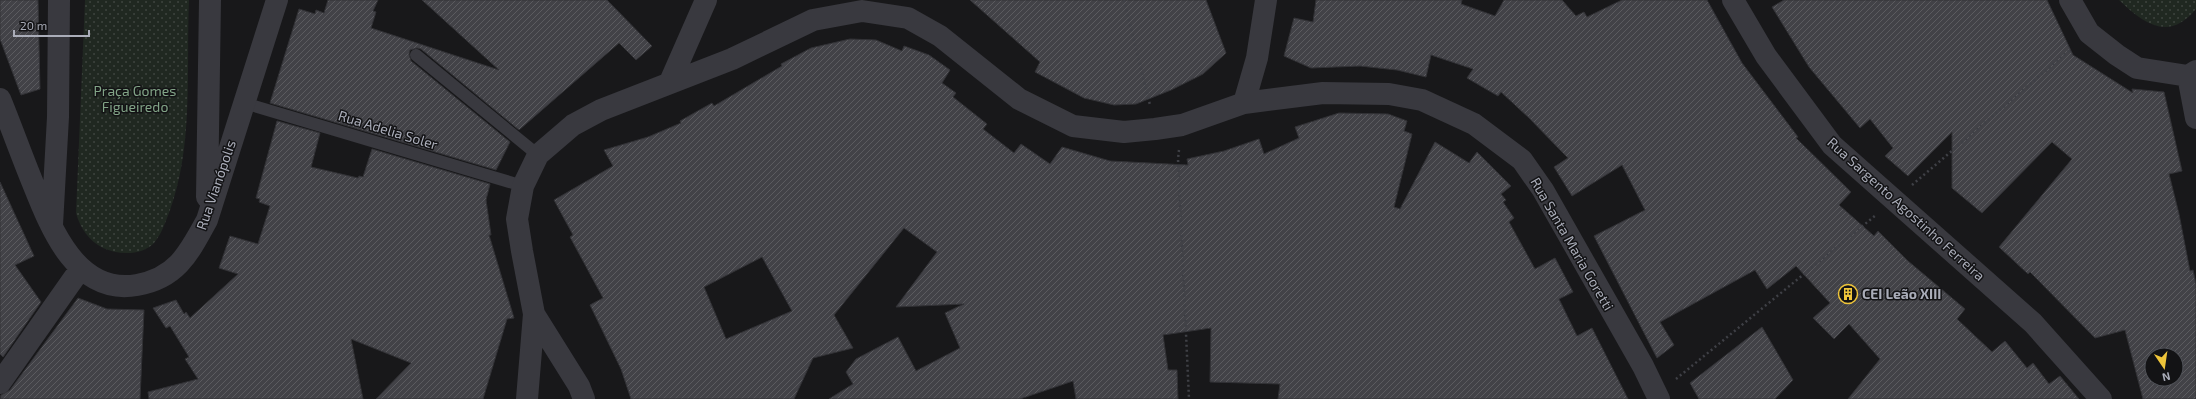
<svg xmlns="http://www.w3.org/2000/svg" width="2196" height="399" font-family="'Exo 2',sans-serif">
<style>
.park{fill:url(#park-dots)}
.building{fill:url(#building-hatch);stroke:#323236;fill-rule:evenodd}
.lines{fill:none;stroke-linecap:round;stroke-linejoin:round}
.path{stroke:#3f4046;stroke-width:2.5;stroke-dasharray:2 3;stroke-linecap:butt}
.lane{stroke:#39393f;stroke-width:12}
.street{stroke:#39393f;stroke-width:22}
.labels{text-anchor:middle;stroke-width:3;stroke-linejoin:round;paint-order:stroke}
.park-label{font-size:14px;fill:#82a487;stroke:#131315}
.street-label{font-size:14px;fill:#aaadb9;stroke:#131315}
.poi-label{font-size:14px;font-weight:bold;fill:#aaadb9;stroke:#131315;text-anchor:start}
</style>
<defs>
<pattern id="park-dots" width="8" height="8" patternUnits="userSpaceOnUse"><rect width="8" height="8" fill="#202821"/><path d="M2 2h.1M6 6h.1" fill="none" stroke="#3e443f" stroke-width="1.8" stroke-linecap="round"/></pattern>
<pattern id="building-hatch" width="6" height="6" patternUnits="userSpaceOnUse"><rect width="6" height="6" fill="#424247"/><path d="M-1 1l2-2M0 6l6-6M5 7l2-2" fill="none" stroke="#5b5b5f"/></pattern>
</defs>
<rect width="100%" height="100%" fill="#18181a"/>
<path class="park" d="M85 0H189C186 71 194 146 169 213 165 223 161 235 154 243 142 256 118 255 103 248 89 241 80 228 76 213Z
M2119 0H2196V9C2169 42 2144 24 2119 0Z"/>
<path class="building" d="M0 0H38L40 89 21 95 0 39Z
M328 0H378L373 11 376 12 371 28 499 70 422 0H607L652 46 636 60 619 43 519 130 421 49 417 48 410 50 409 54 411 61 510 142 496 170 270 103 299 9 315 14 316 10 324 13Z
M970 0H1206L1226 53 1203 74 1171 90 1136 104 1114 105 1084 98 1035 72 1040 62Z
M1316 0H1462L1461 4 1495 16 1504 0H1562L1576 16 1584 12 1587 17 1622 0H1707L1742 63 1798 137 1796 138 1851 192 1839 205 1874 236 1878 231 1908 261 1965 309 1957 319 1992 352 2005 341 2027 368 2033 363 2049 384 2060 376 2079 399H1848L1880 359 1849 324 1834 339 1813 318 1830 303 1796 266 1767 289 1755 270 1660 322 1674 345 1657 358 1594 236 1645 210 1622 165 1572 196 1554 167 1568 158 1529 118 1501 92 1498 96 1467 78 1473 69 1431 55 1426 77 1397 70 1360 66 1311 68 1284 56 1294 18 1313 22Z
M1784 0H2047L2073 55 2133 93 2132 89 2164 92 2182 171 2169 174 2179 214 2190 271 2193 270 2196 284V399H2143L2125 330 2095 338 2030 272 2028 274 1999 247 2072 159 2052 142 1982 213 1952 188V132L1908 176 1885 156 1893 148 1870 119 1860 128 1809 67 1772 7ZM2152 355H2176V379H2152Z
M850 39 876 40 902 51 904 46 929 55 950 70 942 83 956 93 953 97 987 124 983 129 1014 153 1021 144 1050 164 1062 147 1110 161 1188 165 1187 159 1224 151 1259 139 1264 154 1299 138 1295 127 1339 113 1388 114 1407 121 1404 131 1412 134 1394 207 1400 209 1435 142 1469 163 1477 152 1511 186 1501 194 1506 200 1503 202 1514 218 1509 222 1535 269 1555 258 1573 292 1559 299 1577 336 1592 328 1628 399H1278L1280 384 1210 382 1211 328 1163 335 1168 370H1177L1178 399H1076L1073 381 1020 399H829L853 384 846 372 856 359 898 337 916 371 960 348 945 313 964 304 896 307 937 252 904 228 834 315 853 348 813 358 794 399H631L621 369 590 305 603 298 570 237 573 235 554 200 613 166 604 150 648 137 681 123 680 121 712 103 714 106 782 66 781 64 811 48ZM762 257 792 311 726 339 704 287Z
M277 121 320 133 311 167 358 178 359 176 363 177 372 149 490 184 486 200 491 235H489L514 318 507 319 483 399H376L411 363 351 339 363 399H149L148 392 198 379 185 359 189 357 170 326 166 328 153 308 176 300 184 314 186 312 190 318 238 274 219 268 230 236 258 244 270 206 259 202 260 199 256 198Z
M0 182 34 256 15 265 41 302 3 357 0 354Z
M78 298 107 309 144 310 140 399H0L1 395 10 390Z
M1762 327 1793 380 1775 399H1699L1690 383Z"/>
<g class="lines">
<path class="path" d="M1124 0 1150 105
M1179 150 1178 159 1189 399
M1912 185 2071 49
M1676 379 1876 215"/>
<path class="lane" d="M416 55 538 155
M244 103 523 186"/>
<path class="street" d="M1733 0 1766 56 1832 145 2033 323 2101 399
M2070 0 2089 33 2117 55 2137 68 2188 76 2196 71
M2188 76 2196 118
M670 82 706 0
M0 99C11 126 21 154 32 181 50 226 76 296 137 285 177 278 189 253 207 220L277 0
M1244 103 1257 58 1266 0
M207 197 210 0
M52 225 58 117 59 0
M0 383 81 268
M527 399 534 314
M584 399 579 386 534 314 522 251 517 219 523 186 538 155 573 125 601 110 732 59 813 20 862 11 908 18 940 36 1019 99 1073 126 1124 132 1155 129 1182 125 1244 103 1323 93 1389 94 1422 100 1474 124 1522 160 1543 190 1643 366 1659 399"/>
</g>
<defs>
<g id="building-ring" transform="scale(1)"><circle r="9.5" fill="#131315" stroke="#efc53a" stroke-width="1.5"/><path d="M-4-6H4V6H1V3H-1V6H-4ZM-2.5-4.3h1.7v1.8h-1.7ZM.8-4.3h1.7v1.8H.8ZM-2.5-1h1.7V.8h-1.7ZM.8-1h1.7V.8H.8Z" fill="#efc53a"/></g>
</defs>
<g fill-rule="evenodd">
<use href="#building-ring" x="1848" y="294"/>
</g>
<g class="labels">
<g class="park-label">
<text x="135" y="96">Praça Gomes<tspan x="135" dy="16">Figueiredo</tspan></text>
</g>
<g class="street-label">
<text transform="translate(388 130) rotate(17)" y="5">Rua Adelia Soler</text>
<text transform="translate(216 185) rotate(-71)" y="5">Rua Vianópolis</text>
<text transform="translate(1906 209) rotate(42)" y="5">Rua Sargento Agostinho Ferreira</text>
<text transform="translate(1572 244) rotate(60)" y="5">Rua Santa Maria Goretti</text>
</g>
<g class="poi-label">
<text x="1862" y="299">CEI Leão XIII</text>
</g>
</g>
<g transform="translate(2164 367) rotate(167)"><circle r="19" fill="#131315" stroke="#4f5157"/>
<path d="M0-3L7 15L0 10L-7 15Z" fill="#efc53a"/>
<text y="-6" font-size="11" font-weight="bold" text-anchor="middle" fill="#aaadb9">N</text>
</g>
<path d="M14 30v6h75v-6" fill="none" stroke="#aaadb9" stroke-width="2"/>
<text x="20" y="30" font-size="12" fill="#aaadb9" stroke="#131315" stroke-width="3" paint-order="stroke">20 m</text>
</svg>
